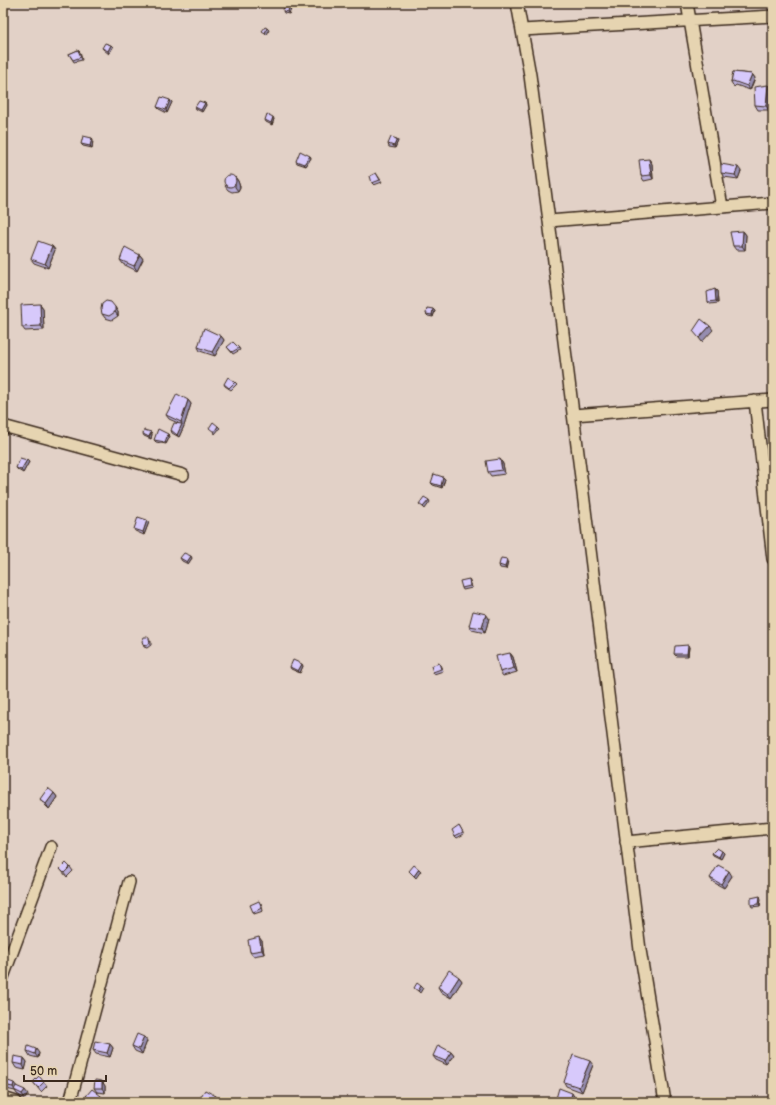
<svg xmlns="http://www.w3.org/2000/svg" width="776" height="1105" font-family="'Balsamiq Sans',sans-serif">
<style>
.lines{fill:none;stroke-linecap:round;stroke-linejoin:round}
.street-casing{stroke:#3b2a1e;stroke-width:14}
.street{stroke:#e6d4b1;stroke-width:11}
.wall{fill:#b9add8;stroke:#3b2a1e}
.shaded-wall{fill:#968db0;stroke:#3b2a1e}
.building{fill:#d7c9fb;stroke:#3b2a1e}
</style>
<rect width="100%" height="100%" fill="#e2d1c7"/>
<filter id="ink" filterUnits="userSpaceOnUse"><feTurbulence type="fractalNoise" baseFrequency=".025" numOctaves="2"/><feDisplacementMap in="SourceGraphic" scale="8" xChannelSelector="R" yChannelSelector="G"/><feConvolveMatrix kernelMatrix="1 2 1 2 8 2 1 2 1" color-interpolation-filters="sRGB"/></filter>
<g filter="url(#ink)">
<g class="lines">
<g class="street-casing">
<path id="street" d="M517 3 530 75 549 221 640 950 665 1102
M687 3 722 207
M522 30 773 16
M549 221 773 203
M755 401 773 559
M573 415 773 400
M3 426 183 475
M626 842 773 828
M3 977 51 847
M3 1098 16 1102
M70 1102 129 882"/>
</g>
<use href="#street" class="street"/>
</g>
<path class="wall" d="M291 9 289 14 284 13 283 11Z
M113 47 109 54 104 50 102 48Z
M78 50 80 52 82 60 74 62 69 54Z
M733 72 752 74 755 78 750 90 736 85 734 87 731 82Z
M768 85 771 89 769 110H758L755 105Z
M170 100 172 102 167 113 159 109 157 107Z
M205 103 206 105 202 112 196 109 195 107Z
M274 119 272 125 266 122 265 120Z
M92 138 93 140 92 148 83 146 81 144Z
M398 141 395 148 389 147 388 144Z
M310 156 311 158 306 166 297 163 296 161Z
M649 159 652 164 653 179 644 181 641 176Z
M741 171 738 179 724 177 721 173Z
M376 173 382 182 374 185 372 183Z
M235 177 238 181 240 187 238 191 232 192 228 190 225 186Z
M743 231 746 235 745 250H736L733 246Z
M52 246 55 250 48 268 34 263 31 259Z
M140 255 143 259 137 271 123 264 120 260Z
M717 291 718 303 710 304 708 302Z
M40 304 43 308 44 330 25 331 22 327Z
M433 309 435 311 433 317 428 316 426 314Z
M118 312V316L112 320 105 318 102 314Z
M221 336 224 340 215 356 200 351 198 347Z
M227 347 239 348 240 350 233 354Z
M235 382 237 384 231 390 225 386 224 384Z
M188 400 191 404 184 426 179 437 172 433 171 430 178 423 169 419 166 415Z
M151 432 152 434 151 439 144 436 143 434Z
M168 434 170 436 166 444 156 442 154 440Z
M500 459 503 464 505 474 491 476 488 472Z
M29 462 23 473 18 470 16 468Z
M445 479 442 488 433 485 431 483Z
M147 520 149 522 144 535 135 531 134 529Z
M180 558H192L188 564 182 561Z
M508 561 506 569 500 568 499 565Z
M469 579 470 581 472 588 463 590 462 588Z
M489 618 485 633 472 630 469 626Z
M151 641V645L147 648 144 647 143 644Z
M689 647 688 656H676L674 654Z
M510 653 513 657 517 672 503 676 500 672Z
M439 663 443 671 434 674 433 672Z
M303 666 300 673 291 669 290 667Z
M54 793 57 797 49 809 43 803 40 799Z
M459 825 464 834 457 838 455 836Z
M712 853H724L721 859 713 855Z
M70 867 73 871 67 877 60 869Z
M732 876 724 888 713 882 710 878Z
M761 899 760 906 752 907 751 905Z
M261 903 263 911 254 914 253 912Z
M262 941 264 954 253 956 250 952Z
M459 977 462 981 451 998 441 992 438 987Z
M144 1037 147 1041 142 1054 135 1051 132 1046Z
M110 1044 113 1048 110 1057 96 1054 93 1050Z
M27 1051 39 1053 38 1058 30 1056Z
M451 1052 454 1056 447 1065 436 1060 433 1056Z
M24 1058 27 1062 25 1070 16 1068 13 1063Z
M593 1065 582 1092 566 1086 564 1082Z
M102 1081 105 1086V1093L97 1092 94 1088Z
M33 1082H44L47 1086 41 1092Z
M3 1085 16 1086 28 1094 25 1099 17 1094 15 1091 6 1089Z
M86 1096 104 1100 102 1102H92L89 1100Z
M201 1096H216L218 1100 217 1102H207L204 1100Z"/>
<path class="shaded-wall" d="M289 7 291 9 289 14 288 12Z
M267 28 269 30 267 35 265 33Z
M111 45 113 47 109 54 108 51Z
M752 74 755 78 750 90 747 86Z
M768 85 771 89 769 110 766 106Z
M170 100 172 102 167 113 166 110Z
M205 103 206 105 202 112 201 110Z
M273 117 274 119 272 125 271 123Z
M92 138 93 140 92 148 90 146Z
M397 139 398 141 395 148 394 146Z
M310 156 311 158 306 166 304 164Z
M649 159 652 164 653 179 651 175Z
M738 167 741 171 738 179 735 175Z
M235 177 238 181 240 187 238 191 235 187Z
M743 231 746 235 745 250 742 246Z
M52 246 55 250 48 268 45 264Z
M140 255 143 259 137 271 134 266Z
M715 289 717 291 718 303 716 301Z
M40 304 43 308 44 330 41 326Z
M115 307 118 312V316L115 312Z
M433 309 435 311 433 317 432 315Z
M710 326 713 330 702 342 699 338Z
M221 336 224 340 215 356 212 352Z
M188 400 191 404 184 426 179 437 177 435 182 424 181 422Z
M218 426 220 428 215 434 214 432Z
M151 432 152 434 151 439 149 437Z
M168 434 170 436 166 444 165 442Z
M500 459 503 464 505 474 502 470Z
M27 460 29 462 23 473 21 470Z
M443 477 445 479 442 488 441 486Z
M429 500 430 502 425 509 423 507Z
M147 520 149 522 144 535 143 532Z
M191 556 192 558 188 564 187 562Z
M507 559 508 561 506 569 505 567Z
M469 579 470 581 472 588 470 586Z
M486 614 489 618 485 633 482 628Z
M688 645 689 647 688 656 687 654Z
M510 653 513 657 517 672 514 668Z
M302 664 303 666 300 673 298 671Z
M54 793 57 797 49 809 46 804Z
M722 851 724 853 721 859 719 857Z
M419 869 421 871 416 878 414 876Z
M729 871 732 876 724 888 721 884Z
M760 896 761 899 760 906 759 904Z
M259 937 262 941 264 954 262 950Z
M459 977 462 981 451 998 448 994Z
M421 986 423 988 420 993 418 991Z
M144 1037 147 1041 142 1054 139 1049Z
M110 1044 113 1048 110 1057 107 1053Z
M36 1049 39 1053 38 1058 35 1054Z
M451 1052 454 1056 447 1065 445 1061Z
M24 1058 27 1062 25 1070 23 1065Z
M590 1061 593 1065 582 1092 579 1087Z
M102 1081 105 1086V1093L102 1088Z
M14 1083 17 1087 16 1092 13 1087Z
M25 1090 28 1094 25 1099 22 1094Z
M572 1093 575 1098 574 1102H570Z
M101 1096 104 1100 102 1102H96Z
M216 1096 218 1100 217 1102H211Z"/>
<path class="building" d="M284 5 289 7 288 12 283 11Z
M265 27 267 28 265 33 262 31Z
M105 43 111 45 108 51 102 48Z
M78 50 81 57 73 60 69 54Z
M733 72 752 74 747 86 733 81 731 82Z
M768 85 766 106 755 105 754 87Z
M161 97 170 100 166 110 157 107Z
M199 101 205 103 201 110 195 107Z
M267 114 273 117 271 123 265 120Z
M83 136 92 138 90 146 81 144Z
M391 137 397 139 394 146 388 144Z
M300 151 310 156 304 164 296 161Z
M649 159 651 175 641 176 639 160Z
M721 164 738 167 735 175 721 173Z
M376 173 380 180 372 183 370 176Z
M224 181a6 6 0 1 1 12 0a6 6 0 1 1-12 0Z
M743 231 742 246H733L730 232Z
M38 241 52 246 45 264 31 259Z
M125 247 140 255 134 266 120 260Z
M715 289 716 301 708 302 707 292Z
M106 301 111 302 115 307V312L109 316 102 314 101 309 102 304Z
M40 304 41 326 22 327 21 305Z
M427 308 433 309 432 315 426 314Z
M701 319 710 326 699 338 693 331Z
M204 328 221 336 212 352 198 347Z
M233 342 239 348 232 352 227 347Z
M228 377 235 382 229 388 224 384Z
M177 394 188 400 181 422 166 415Z
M213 422 218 426 214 432 209 428Z
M174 423 182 424 177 435 171 430Z
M158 429 168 434 165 442 154 440Z
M144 430 151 432 149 437 143 434Z
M20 458 27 460 21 470 16 468Z
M500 459 502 470 488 472 486 461Z
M434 474 443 477 441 486 431 483Z
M424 497 429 500 423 507 419 504Z
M138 517 147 520 143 532 134 529Z
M184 553 191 556 187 562 180 558Z
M501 558 507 559 505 567 499 565Z
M469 579 470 586 462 588 460 581Z
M473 611 486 614 482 628 469 626Z
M144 637H147L149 638 150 643 145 646 143 644 142 641Z
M688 645 687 654H674L675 646Z
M510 653 514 668 500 672 496 656Z
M293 660 302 664 298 671 290 667Z
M439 663 441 669 433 672 431 666Z
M48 788 54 793 46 804 40 799Z
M459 825 463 832 455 836 452 830Z
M717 848 722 851 719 857 712 853Z
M66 863 70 867 64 873 60 869Z
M414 865 419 869 414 876 409 871Z
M718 865 729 871 721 884 710 878Z
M760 896 759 904 751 905V898Z
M259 901 262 908 253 912 250 905Z
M259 937 262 950 250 952 248 940Z
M449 970 459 977 448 994 438 987Z
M417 983 421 986 418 991 414 988Z
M137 1034 144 1037 139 1049 132 1046Z
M95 1041 110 1044 107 1053 93 1050Z
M438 1045 451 1052 445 1061 433 1056Z
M28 1046 36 1049 35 1054 27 1051Z
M573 1055 590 1061 579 1087 564 1082Z
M14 1056 24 1058 23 1065 13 1063Z
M773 1056V1066L770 1064Z
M39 1076 44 1082 38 1088 33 1082Z
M5 1080 14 1083 13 1087 3 1085Z
M95 1080 102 1081V1088H94Z
M16 1086 25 1090 22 1094 14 1090Z
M559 1088 572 1093 570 1102H555Z
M92 1089 101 1096 96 1102H94L86 1096Z
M205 1090 216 1096 211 1102 201 1096Z"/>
</g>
<rect width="776" height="1105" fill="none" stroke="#e6d4b1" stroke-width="16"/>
<rect x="8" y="8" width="760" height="1089" fill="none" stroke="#3b2a1e" stroke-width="1.5" filter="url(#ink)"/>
<path d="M24 1075v6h82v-6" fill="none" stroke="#3b2a1e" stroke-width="2"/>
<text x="30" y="1075" font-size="12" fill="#3b2a1e" stroke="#e6d4b1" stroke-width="3" paint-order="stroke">50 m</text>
</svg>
